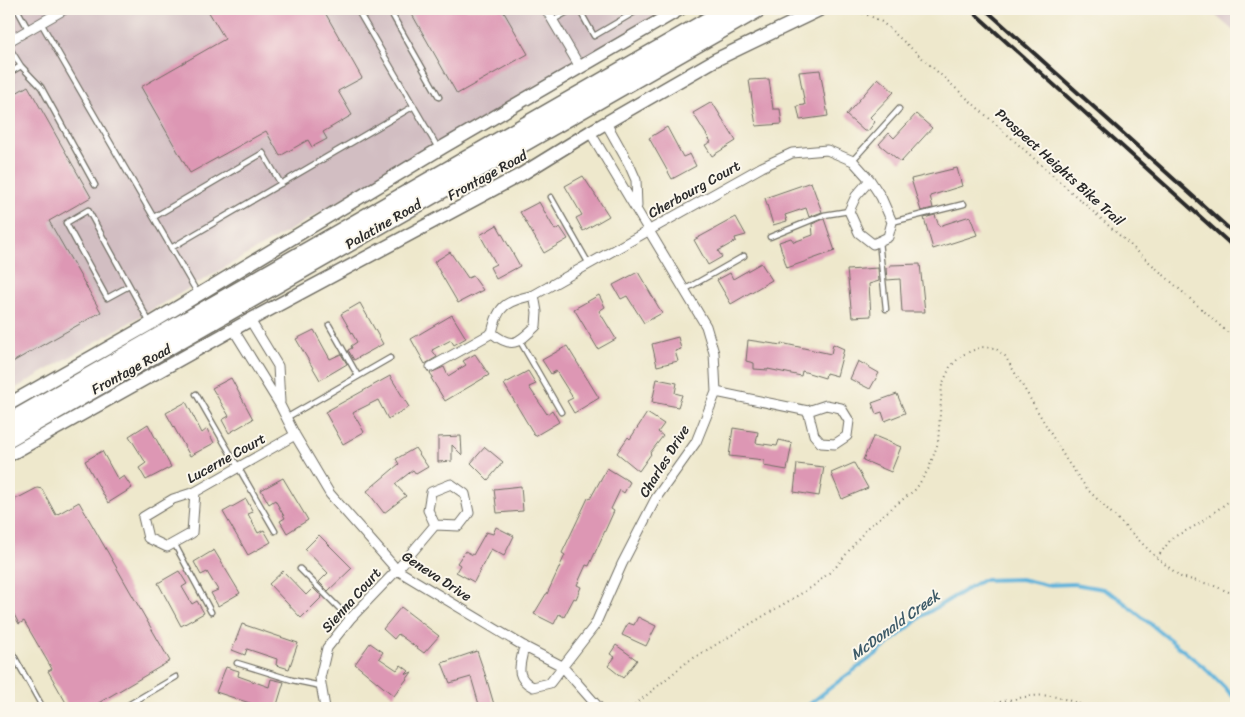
<svg xmlns="http://www.w3.org/2000/svg" width="1245" height="717" font-family="Sriracha,sans-serif">
<style>
.industrial{fill:#d2bec2}
.lines{fill:none;stroke-linecap:round;stroke-linejoin:round}
.stream{stroke:#5fb2da;stroke-width:4}
.building{fill:#dd97b4}
.lane-casing{stroke:#6f6d63;stroke-width:7}
.street-casing{stroke:#6f6d63;stroke-width:11}
.secondary-casing{stroke:#6f6d63;stroke-width:15}
.highway-casing{stroke:#6f6d63;stroke-width:19}
.path{stroke:#6f6d63;stroke-width:2;stroke-dasharray:1 4;stroke-linecap:butt}
.lane{stroke:#fff;stroke-width:4.5}
.street{stroke:#fff;stroke-width:9}
.secondary{stroke:#fff;stroke-width:12}
.highway{stroke:#fff;stroke-width:16}
.rail{stroke:#2b2b2b;stroke-width:4}
.labels{text-anchor:middle;stroke-width:4;stroke-linejoin:round;paint-order:stroke}
.street-label{font-size:14px;fill:#2b2b2b;stroke:#fbf7ec}
.water-label{font-size:15px;font-style:italic;fill:#3d5a68;stroke:#fbf7ec}
</style>
<rect width="100%" height="100%" fill="#fbf7ec"/>
<filter id="ink" filterUnits="userSpaceOnUse"><feTurbulence type="fractalNoise" baseFrequency=".02" numOctaves="2"/><feDisplacementMap in="SourceGraphic" scale="10" xChannelSelector="R" yChannelSelector="G"/><feConvolveMatrix kernelMatrix="1 2 1 2 8 2 1 2 1" color-interpolation-filters="sRGB"/></filter>
<filter id="wash" filterUnits="userSpaceOnUse"><feTurbulence type="fractalNoise" baseFrequency=".0096" numOctaves="4" result="noise"/><feDisplacementMap in="SourceGraphic" scale="20" xChannelSelector="R" yChannelSelector="G"/><feGaussianBlur stdDeviation="1.12" result="paint"/><feColorMatrix in="noise" values="0 0 0 0 0 0 0 0 0 0 0 0 0 0 0 0 0 1.4 0 .05"/><feComposite in="paint" operator="in"/></filter>
<g filter="url(#wash)">
<rect width="100%" height="100%" fill="#eee8cc"/>
<path class="industrial" d="M9 9H673L9 392Z
M1208 9H1236V33Z"/>
<g class="lines">
<path class="stream" d="M805 708 835 684 875 655 922 616 982 580 1021 579 1046 585 1074 584 1103 589 1117 597 1205 668 1236 699"/>
</g>
<g id="blocks">
<path class="building" d="M207 9H323L362 78 338 91 352 115 323 132 327 139 312 147 308 140 280 156 266 131 190 173 141 87 225 39Z
M409 9H502L528 54 457 94Z
M820 70 828 116 800 120 797 106 805 105 799 72Z
M878 78 894 92 870 117 875 122 868 131H864L846 115Z
M769 79 773 109H780L782 124 756 126 749 80Z
M28 86 91 197 49 221 101 312 9 364V97Z
M712 102 736 141 712 156 705 145 711 142 693 113Z
M916 114 932 128 901 162 879 144 889 133 894 138Z
M667 127 683 157 690 154 696 166 672 179 649 138Z
M957 168 962 186 930 196 933 208 921 211 911 179Z
M583 176 609 216 583 231 576 218 582 215 565 186Z
M811 182 822 212 809 217 806 208 785 215 787 221 773 225 765 198Z
M539 202 555 230 560 227 568 239 544 253 520 212Z
M935 215 939 226 970 216 977 235 933 249 924 218Z
M736 217 746 235 735 238 736 241 718 251 722 257 708 265 694 240Z
M824 219 835 251 787 268 779 242 791 238 794 242 813 235 812 224Z
M497 225 520 266 496 279 490 267 496 264 480 235Z
M450 252 468 278 473 276 483 290 458 303 434 262Z
M761 263 772 280 731 304 717 280 730 273 733 279Z
M920 264 925 312H902L900 279 887 280 886 268 890 267V265Z
M878 268 879 281 869 284 871 316 852 317 847 270Z
M638 272 662 313 644 323 627 296 621 299 613 285Z
M599 295 605 307 599 311 616 339 598 349 574 309Z
M360 303 383 344 354 360 348 350 352 348 351 346 357 342 341 314Z
M452 315 466 338 454 345 451 340 432 350 437 357 425 364 411 339Z
M314 330 330 359 341 354 347 364 320 380 296 339Z
M678 337 681 349 675 351 678 361 657 366 652 344Z
M748 340 781 345V343L831 354 833 344 844 349 837 376 826 373 825 378 802 371 801 376 768 369V370L754 369V363L746 361Z
M567 346 599 398 574 413 567 401 573 398 556 371 551 374 542 360Z
M475 354 489 375 445 401 431 378 433 377 430 373 444 367 448 376 466 365 463 361Z
M858 361 879 373 870 389 850 379Z
M528 371 536 384 529 387 547 414 552 410 559 422 535 436 504 384Z
M390 376 409 407 388 419 378 400 358 410 353 413 364 432 343 444 325 412Z
M231 378 253 419 229 433 222 420 229 416 212 388Z
M657 379 677 383 675 393 682 395 678 407 652 402Z
M897 394 905 413 885 421 882 412 876 414 872 403Z
M186 402 202 433 207 429 214 443 190 456 166 413Z
M647 413 664 424 658 432 663 436 650 453 651 454 639 471 617 453 628 437 630 439Z
M148 424 171 467 146 480 139 468 146 463 129 436Z
M733 428 758 432 756 443 777 446 779 440 792 443 787 470 764 466V460L729 456Z
M461 436 462 455 452 445V461L438 462V437Z
M873 437H877L901 447 891 472 863 460Z
M485 447 503 462 488 480 471 463Z
M415 448 428 467 416 474 413 470 395 484 406 496 384 513 367 491 399 464 396 459Z
M102 451 118 480 124 476 132 488 108 503 85 461Z
M854 463 868 488 842 499 831 473Z
M797 464 824 467 819 496 794 492Z
M607 468 630 482 624 493 620 490 611 509 614 511 589 566 586 565 577 585 581 587 576 599 574 598 564 617 559 614 554 624 534 614 546 594H547L565 555 562 553 588 498 590 499Z
M283 478 308 520 287 533 280 521 285 518 275 500 269 504 261 490Z
M521 486 523 511 497 513 494 489Z
M37 488 42 489 56 515 79 502 170 661 90 708H69L48 671 52 669 24 621 19 624 9 605V502L14 504 16 498H18Z
M246 499 253 512 248 514 258 533 264 530 271 542 248 555 223 512Z
M496 527 514 536 504 556 491 549 474 582 456 572 460 565 457 563 465 551 473 555 486 532 493 534Z
M319 535 352 568 328 591 319 582 328 573 305 549Z
M214 550 240 593 218 606 211 593 218 590 207 572 201 575 194 562Z
M179 571 187 584 182 587 192 604 197 601 204 613 181 626 158 583Z
M283 571 306 595 313 588 322 597 301 618 269 584Z
M401 607 439 636 424 653 398 634 394 639 383 629Z
M638 617 656 626 646 646 622 635 628 623 634 625Z
M242 624 298 643 289 669 276 665 277 659 247 649 245 655 232 650Z
M370 643 383 652 379 658 397 670 401 665 409 671 405 675 412 672 394 696 355 664Z
M616 645 637 660 623 678 608 666 615 657 610 654Z
M477 651 486 677 495 708H480L471 677 450 683 442 663Z
M226 667 239 671 238 676 269 687 271 679 284 682 276 708H265L216 692Z"/>
</g>
</g>
<g filter="url(#ink)">
<use href="#blocks" fill-opacity="0" stroke="#6f6d63" stroke-width="1"/>
<g class="lines">
<g class="lane-casing">
<path id="lane" d="M17 9 28 29
M357 9 438 148
M389 9 439 97
M579 9 594 36 640 9
M553 20 573 9
M41 23 198 294
M9 47 21 66 9 73
M21 66 41 87 95 185
M852 161 899 109
M551 197 589 264
M154 217 263 153 281 184
M892 222 964 204
M770 237 824 215 849 211
M879 241 886 309
M171 248 414 106
M129 286 107 298 66 223 88 210 150 323
M684 290 744 256
M329 325 358 376
M520 341 561 412
M196 394 275 531
M286 418 390 358
M174 543 211 612
M300 569 350 619
M9 647 43 708
M237 663 292 680 321 686
M123 708 176 677"/>
</g>
<g class="street-casing">
<path id="street" d="M546 9 580 67
M9 41 65 9
M606 123 629 164 636 180 637 206
M250 320 278 366 280 402
M233 329 280 405 295 435 330 494 397 570 527 648 562 666 599 708
M492 333C513 350 519 342 536 326L537 312 534 295
M431 367 492 333C498 304 506 302 534 295L762 167 792 153 827 150 853 161 870 180 881 197 892 222 888 237 873 244 859 233 849 211 856 196 870 180
M716 392 808 411 826 405 841 408 849 421 847 436 835 444 821 443 814 435 808 411
M451 484 465 494 469 513 459 526 435 525 428 510 431 492Z
M195 492 192 533 167 547 148 538 143 517 173 499 195 492 295 435
M524 646C521 664 513 677 533 687L550 683 595 625 622 564 656 498 696 442 716 392 714 353 706 326 590 132
M325 708 320 678 327 648 350 619 397 570 435 525"/>
</g>
<g class="secondary-casing">
<path id="secondary" d="M9 404 150 324 443 147 680 9
M9 455 250 320 522 174 590 132 715 60 821 9"/>
</g>
<g class="highway-casing">
<path id="highway" d="M9 422 728 9
M9 438 758 9"/>
</g>
<path class="path" d="M833 12C852 8 866 13 882 22L1236 340
M1157 558 1172 538 1197 525 1236 496
M631 708 687 662 812 587 835 568 868 527 916 489 929 468 938 443 942 385 950 367 962 355 981 347 995 348 1005 356 1067 461 1088 490 1157 558 1181 577 1212 585 1236 595
M976 708C995 703 1032 693 1051 696 1063 698 1078 703 1089 708"/>
<use href="#lane" class="lane"/>
<use href="#street" class="street"/>
<use href="#secondary" class="secondary"/>
<use href="#highway" class="highway"/>
<path class="rail" d="M970 9 1236 249
M985 9 1236 235"/>
</g>
</g>
<g class="labels">
<g class="street-label">
<text transform="translate(1060 167) rotate(42)" y="5">Prospect Heights Bike Trail</text>
<text transform="translate(487 175) rotate(-29)" y="5">Frontage Road</text>
<text transform="translate(694 189) rotate(-29)" y="5">Cherbourg Court</text>
<text transform="translate(383 224) rotate(-30)" y="5">Palatine Road</text>
<text transform="translate(131 369) rotate(-29)" y="5">Frontage Road</text>
<text transform="translate(226 458) rotate(-29)" y="5">Lucerne Court</text>
<text transform="translate(664 461) rotate(-58)" y="5">Charles Drive</text>
<text transform="translate(437 576) rotate(33)" y="5">Geneva Drive</text>
<text transform="translate(351 600) rotate(-48)" y="5">Sienna Court</text>
</g>
<g class="water-label">
<text transform="translate(895 625) rotate(-36)" y="5">McDonald Creek</text>
</g>
</g>
<rect width="1245" height="717" fill="none" stroke="#fbf7ec" stroke-width="30"/>
</svg>
